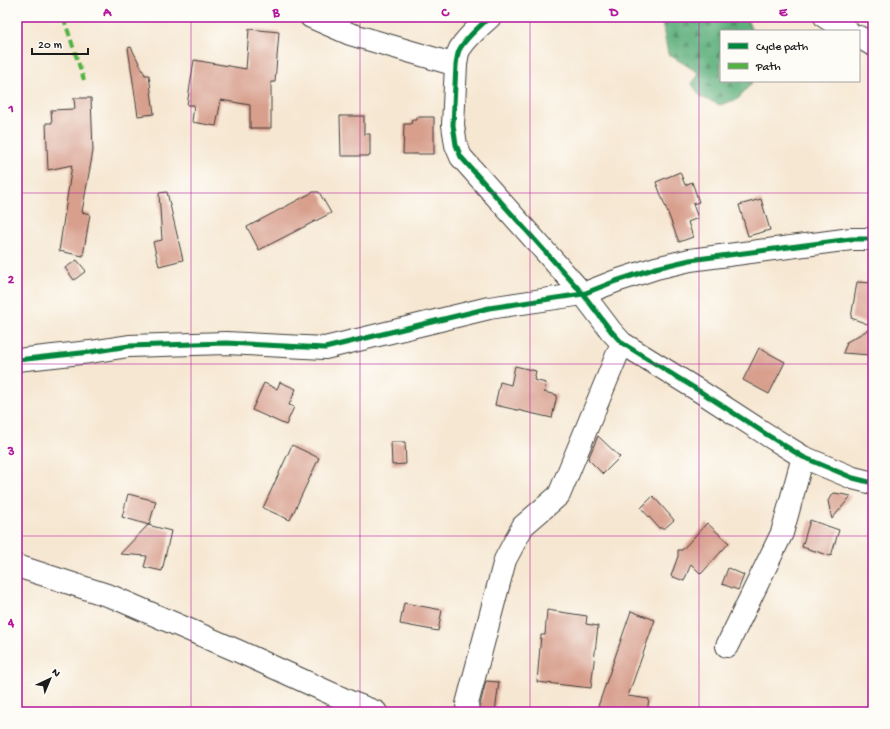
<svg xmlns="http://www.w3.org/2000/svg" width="890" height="729" font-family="'Gochi Hand',sans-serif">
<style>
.forest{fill:url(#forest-firs);stroke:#3e664d}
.building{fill:#d89f8d}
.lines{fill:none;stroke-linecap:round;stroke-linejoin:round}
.minor-casing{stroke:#3d3a37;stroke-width:24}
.minor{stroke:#fff;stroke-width:22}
.quiet{stroke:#55b145;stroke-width:4;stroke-dasharray:8 4;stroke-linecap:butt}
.cycleway-casing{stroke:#fdfcf7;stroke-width:8}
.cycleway{stroke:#00873e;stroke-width:5}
.grid{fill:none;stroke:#b5179e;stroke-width:1;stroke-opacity:0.55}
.neatline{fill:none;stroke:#b5179e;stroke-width:1.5}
.grid-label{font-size:13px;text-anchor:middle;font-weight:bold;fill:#b5179e}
</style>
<defs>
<pattern id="forest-firs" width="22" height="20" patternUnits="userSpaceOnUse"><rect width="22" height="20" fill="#60b17e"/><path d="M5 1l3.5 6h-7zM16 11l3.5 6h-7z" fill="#4e8f66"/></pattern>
</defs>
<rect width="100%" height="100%" fill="#fdfcf7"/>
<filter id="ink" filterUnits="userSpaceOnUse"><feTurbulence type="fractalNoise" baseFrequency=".025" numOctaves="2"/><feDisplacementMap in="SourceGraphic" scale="8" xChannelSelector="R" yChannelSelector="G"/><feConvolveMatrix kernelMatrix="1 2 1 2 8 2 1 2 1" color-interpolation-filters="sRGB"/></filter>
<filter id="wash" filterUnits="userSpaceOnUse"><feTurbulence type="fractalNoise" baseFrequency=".012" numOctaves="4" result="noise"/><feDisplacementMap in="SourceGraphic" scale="16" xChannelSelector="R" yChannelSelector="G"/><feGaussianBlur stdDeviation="0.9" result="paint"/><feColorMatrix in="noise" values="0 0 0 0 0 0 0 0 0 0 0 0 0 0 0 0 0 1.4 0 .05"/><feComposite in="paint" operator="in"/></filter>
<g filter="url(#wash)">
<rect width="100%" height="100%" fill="#f6e7d2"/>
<path class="forest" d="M661 17H746L752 31H721V81H753L738 99 720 105 701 97 692 84 699 73 668 54Z"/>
<g id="blocks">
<path class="building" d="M249 29 279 32 275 82H271V128H250V105L221 100 216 126 192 122 194 105H187L194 60 246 69Z
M131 47 145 75H149L154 114 138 116 128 48Z
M74 98H91L93 151 82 212 90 214 83 256 59 251 72 165 48 170 46 123H52L51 110 75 109Z
M340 116H364V134H370V156H341Z
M417 117H434V154H403L404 124H411L412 120H417Z
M680 172 685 185 692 182 699 202 693 204 698 218 688 222 693 237 679 242 656 182Z
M167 192 183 260 159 266 153 242 162 240 159 193Z
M313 192H319L331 213 259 250 247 227Z
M761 199 770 230 748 236 739 205Z
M77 260 86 271 74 280 65 268Z
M857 282 873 283V326L851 318Z
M873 327V348H870V355L843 353 847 343H845Z
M759 348 785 362 769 394 743 380Z
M515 366 536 371 534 380 546 383 544 392 557 395 552 418 495 405 500 382 511 385Z
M280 382 296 389 289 405 294 407 286 425 252 410 264 383 277 389Z
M598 436 620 457 603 474 588 459Z
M391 442H405L406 464 392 465Z
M292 445 319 458 290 520 263 508Z
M835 493 851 496 832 519 828 501 832 494Z
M128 494 156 501 149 525 122 517Z
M653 496 674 520 665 528H659L641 508Z
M810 520 839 530 831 556 802 547Z
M707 523 729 543 701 574 691 564 684 581 671 576 678 556V550H682Z
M148 525 171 531 162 571 144 567 147 556 120 554Z
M728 568 744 575 738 590 722 584Z
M404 603 442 610 438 631 400 624Z
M547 610 587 616 586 624 598 626 591 688 537 682 541 635H545Z
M631 611 655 620 628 696 649 699 647 712H596Z
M486 681 499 682 495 712 480 710V705Z"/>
</g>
</g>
<g filter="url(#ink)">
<use href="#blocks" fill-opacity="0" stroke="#3d3a37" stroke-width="1"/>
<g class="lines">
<g class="minor-casing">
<path id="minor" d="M311 17 350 34 456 65
M490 17C480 26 468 36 461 47 457 52 457 59 456 65L453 125 456 145 461 157 583 294 611 331 622 343 701 392 769 436 803 457 853 478 873 483
M825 17 848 31
M859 37 873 45
M17 360 90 352 129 346 226 343 325 348 489 308 583 294 616 281 656 268 690 260 851 239H873
M17 566 113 597 238 651 350 702 376 712
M727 646 782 533 803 457
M468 712 467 704 505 560 523 526 559 495 622 343"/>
</g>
<use href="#minor" class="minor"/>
<path class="quiet" d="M66 17 65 22 84 80"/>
<g class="cycleway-casing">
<path id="cycleway" d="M490 17C480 26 468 36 461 47 457 52 457 59 456 65L453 125 456 145 461 157 583 294 611 331 622 343 701 392 769 436 803 457 853 478 873 483
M17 360 90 352 129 346 226 343 325 348 489 308 583 294 616 281 656 268 690 260 851 239H873"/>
</g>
<use href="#cycleway" class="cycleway"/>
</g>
</g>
<path class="grid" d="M191 17V712M360 17V712M530 17V712M699 17V712M17 193H873M17 364H873M17 536H873"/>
<rect width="890" height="729" fill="none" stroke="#fdfcf7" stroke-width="44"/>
<rect x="720" y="30" width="140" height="52" fill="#fdfcf7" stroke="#a3a29f"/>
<rect x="728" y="43" width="20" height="6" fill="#00873e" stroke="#a3a29f"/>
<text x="756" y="50" font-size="12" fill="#1c1c1c">Cycle path</text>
<rect x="728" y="63" width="20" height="6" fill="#55b145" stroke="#a3a29f"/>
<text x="756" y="70" font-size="12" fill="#1c1c1c">Path</text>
<g transform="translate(50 679) rotate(44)" stroke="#fdfcf7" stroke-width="3" paint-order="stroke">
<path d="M0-3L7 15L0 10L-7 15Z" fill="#1c1c1c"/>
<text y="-6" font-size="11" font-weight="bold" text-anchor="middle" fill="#1c1c1c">N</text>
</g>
<path d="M32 48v6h56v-6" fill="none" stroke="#1c1c1c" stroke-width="2"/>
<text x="38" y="48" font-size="12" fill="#1c1c1c" stroke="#fdfcf7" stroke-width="3" paint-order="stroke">20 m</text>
<rect x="22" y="22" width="846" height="685" class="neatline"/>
<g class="grid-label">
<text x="107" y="16">A</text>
<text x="276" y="16">B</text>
<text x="445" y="16">C</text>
<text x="614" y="16">D</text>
<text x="783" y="16">E</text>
<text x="11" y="112">1</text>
<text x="11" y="283">2</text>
<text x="11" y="455">3</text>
<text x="11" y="626">4</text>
</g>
</svg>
